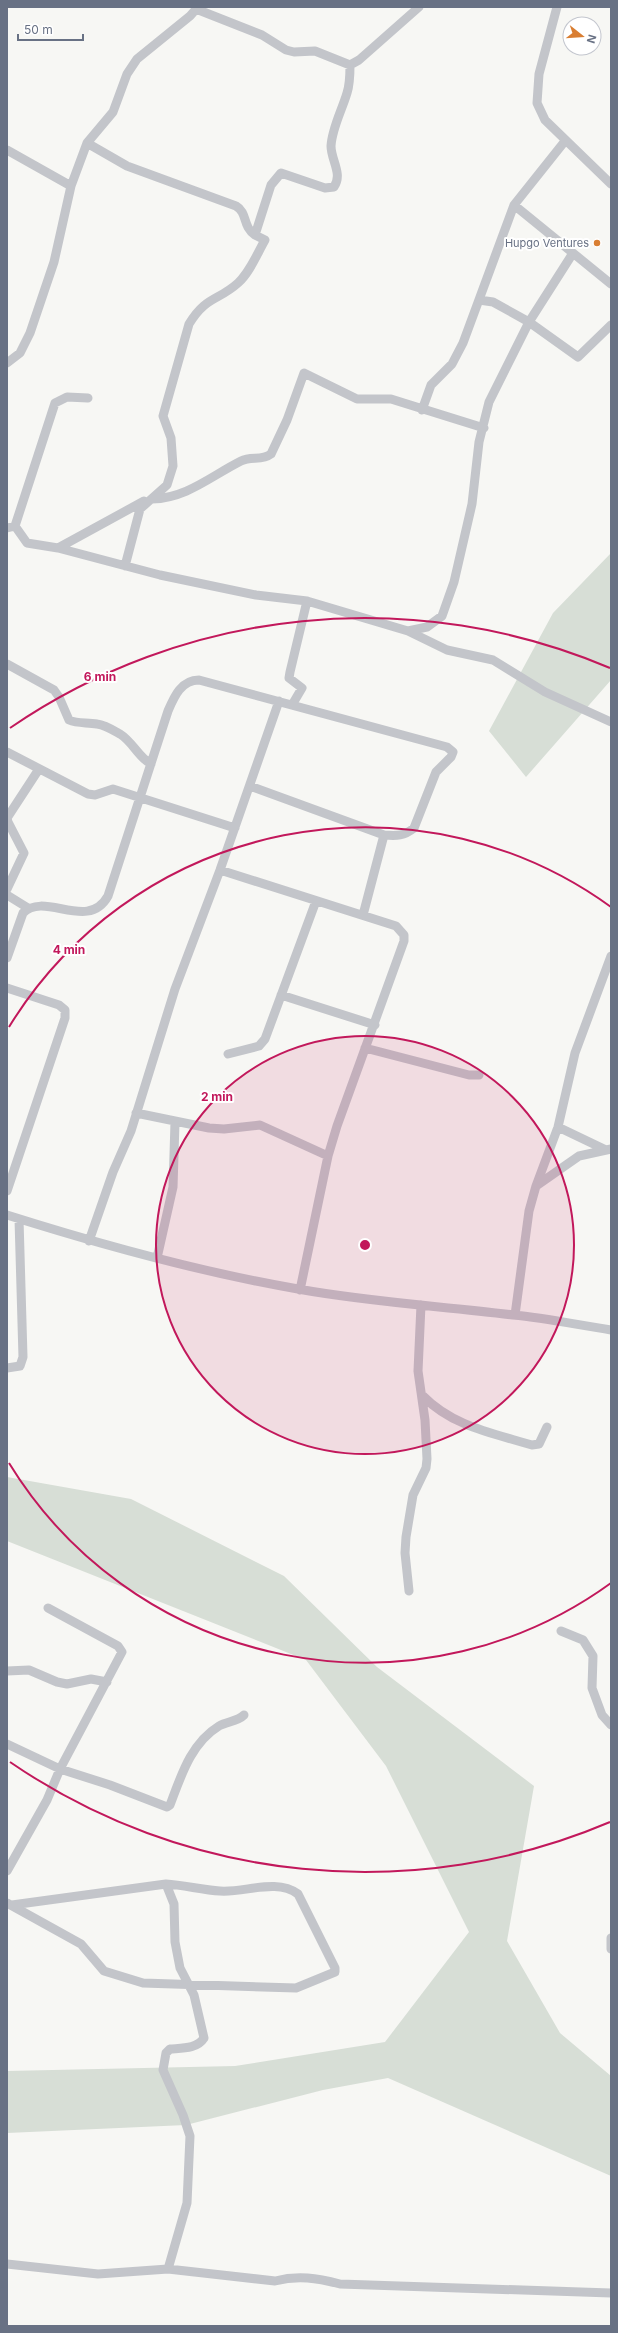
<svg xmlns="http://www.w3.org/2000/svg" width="618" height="2333" font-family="Inter,sans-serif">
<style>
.green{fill:#d7ded6}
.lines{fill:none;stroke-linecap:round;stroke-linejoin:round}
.minor{stroke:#c3c5ca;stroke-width:9}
.ring{fill:none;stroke:#c2185b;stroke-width:2}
.poi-dot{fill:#d97e32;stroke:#fff;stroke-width:1.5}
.labels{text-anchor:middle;stroke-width:4;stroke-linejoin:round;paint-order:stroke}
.poi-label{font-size:11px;fill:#687184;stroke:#fff;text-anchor:end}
.centre{fill:#c2185b;stroke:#fff;stroke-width:2}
.ring-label{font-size:12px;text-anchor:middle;font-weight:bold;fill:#c2185b;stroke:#fff;stroke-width:4;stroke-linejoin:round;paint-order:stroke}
</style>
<rect width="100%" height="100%" fill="#f7f7f4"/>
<path class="green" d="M611 553V680L526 777 489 731 553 613Z
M7 1477 131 1499 284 1576 377 1667 534 1786 507 1941 560 2033 611 2076V2176L388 2078 323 2090 186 2125 7 2133V2071L235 2066 385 2042 469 1932 386 1766 306 1660 7 1541Z"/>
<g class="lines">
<path class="minor" d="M557 7 539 74 537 103 545 120 611 184
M196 9 262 35 286 50 294 52 315 51 350 65 359 60 419 7
M87 143 127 166 236 206C248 213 242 226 255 235
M7 150 71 186
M514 205 611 284
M479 300 493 302 529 322 573 253
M7 363 20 353 30 333 54 262 71 186 87 143 113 112 127 74 137 59 190 16 198 7
M422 410 431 385 452 364 463 343 514 205 565 141
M152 499C187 498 211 476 241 461 251 456 262 461 271 454L287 420 304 373 357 399H391L484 428
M15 526 55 403 67 397 88 398
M7 528 15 526 27 543 58 548 160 575 256 595 307 601 408 631 427 627 442 616 454 582 472 504 479 442 489 402 529 322 578 357 611 325
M58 548 144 501
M125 566 140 509 167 485 173 466 171 438 163 416 189 324C206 296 218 301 238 283 250 272 257 254 265 240L255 235 271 185 281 173 325 188 334 187C343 174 331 160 331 146 332 128 342 110 347 93 350 84 350 74 350 65
M408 631 447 650 493 660 545 692 611 722
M7 664 54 690 59 697 69 720C78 724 87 722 97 724 105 725 113 730 120 734 133 742 138 757 151 764
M292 705 302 688 289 678 290 672 307 601
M7 752 88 794 95 795 113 789 235 828
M220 870 396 926 404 935V941L337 1126 328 1156 300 1290
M7 889 24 853 8 822 7 818 39 769
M7 895 28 908
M363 915 384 835
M7 958 23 913C45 891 88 932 108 896L168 711C174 697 181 680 199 680L447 747 453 752 451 757 436 772 414 828C404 836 397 836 384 835L250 786
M7 988 59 1005 65 1010V1018L7 1191
M281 995 375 1025
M365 1048 469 1075H479
M228 1054 259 1046 265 1039 316 901
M136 1113 209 1128 224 1129 260 1125 328 1156
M558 1127 604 1149
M536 1186 579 1156 611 1149
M7 1215C102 1245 200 1272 298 1289 369 1302 441 1306 513 1315 546 1318 578 1325 611 1330
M89 1241 113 1172 131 1131 175 989 220 870 279 701
M157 1258 173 1187 175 1122
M515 1315 529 1211 536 1186 558 1127 575 1053 611 956
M7 1368 20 1366 23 1357 19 1219
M423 1396C452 1426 492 1433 532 1445L539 1444 547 1427
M409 1591 405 1553 406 1537 413 1495 426 1468 427 1459 425 1420 418 1371 421 1305
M561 1631 583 1640 593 1656 592 1688 602 1715 611 1725
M7 1671 29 1670 57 1682 67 1684 91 1679 107 1682
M7 1744 60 1769 110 1785 167 1807 170 1805C181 1776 191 1743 219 1726 227 1721 237 1722 244 1715
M7 1871 47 1800 60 1769 122 1652 118 1646 48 1608
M166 1884 174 1904 175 1942 180 1968 194 1995 204 2038C197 2049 182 2048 170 2049L166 2053 163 2070 183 2115 190 2136 187 2203 168 2269
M7 1903 81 1944 104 1971 143 1983 296 1988 335 1972V1968L298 1894C276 1878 245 1893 220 1891 202 1890 184 1885 166 1884L12 1905
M611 1938V1949
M7 2264 98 2274 168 2269 275 2281C298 2275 317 2278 340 2284L611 2293"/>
</g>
<circle cx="365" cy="1245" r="209" fill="#c2185b" fill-opacity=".12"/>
<g class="ring">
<circle cx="365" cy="1245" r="209"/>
<path d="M611 1583A418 418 0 0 1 9 1463M9 1027A418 418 0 0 1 611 907"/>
<path d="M610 1822A627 627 0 0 1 10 1762M10 728A627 627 0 0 1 610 668"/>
</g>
<circle class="poi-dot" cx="597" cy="243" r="4"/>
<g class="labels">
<g class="poi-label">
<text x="589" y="247">Hupgo Ventures</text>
</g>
</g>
<circle cx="365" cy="1245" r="6" class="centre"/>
<g class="ring-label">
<text x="100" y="681">6 min</text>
<text x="69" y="954">4 min</text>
<text x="217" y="1101">2 min</text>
</g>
<rect width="618" height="2333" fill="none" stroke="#687184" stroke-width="16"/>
<g transform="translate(582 36) rotate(107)"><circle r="19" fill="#ffffff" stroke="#c3c6ce"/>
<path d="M0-3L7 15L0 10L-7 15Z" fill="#d97e32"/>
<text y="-6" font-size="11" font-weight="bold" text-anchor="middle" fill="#687184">N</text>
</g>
<path d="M18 34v6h65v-6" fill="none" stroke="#687184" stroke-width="2"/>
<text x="24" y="34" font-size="12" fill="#687184" stroke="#ffffff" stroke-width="3" paint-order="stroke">50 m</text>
</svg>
